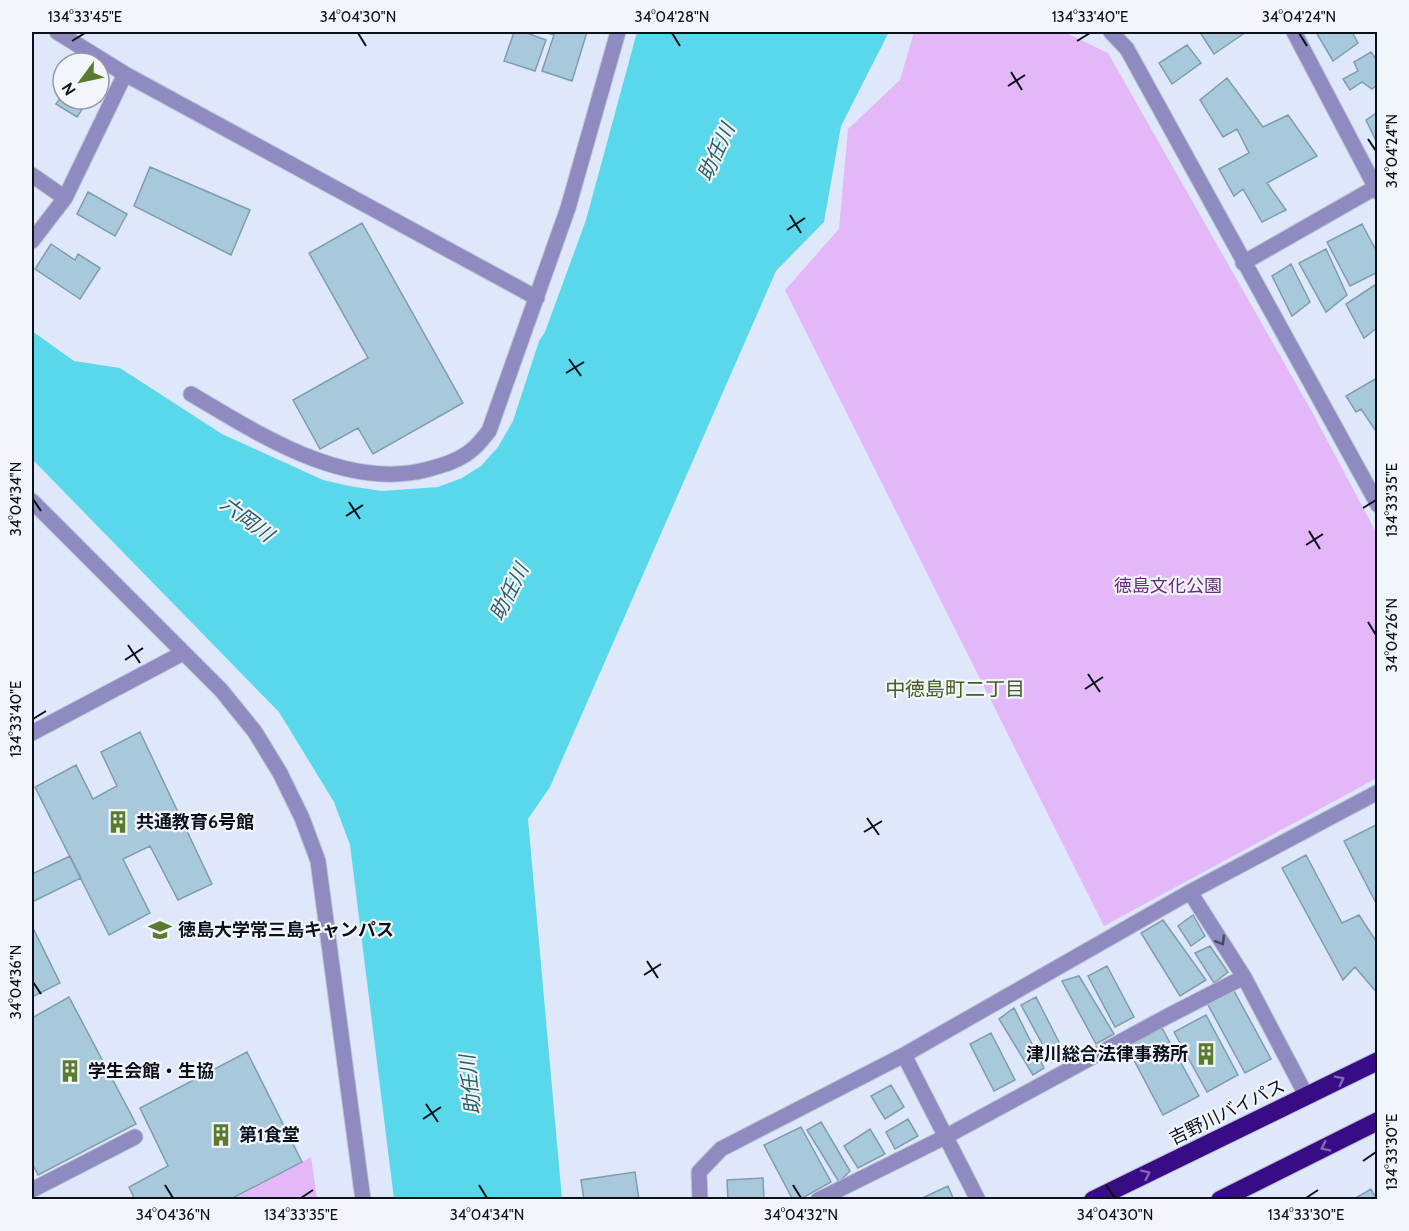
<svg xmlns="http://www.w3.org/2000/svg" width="1409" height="1231" font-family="Cabin,'Noto Sans JP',sans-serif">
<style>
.green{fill:#e4b7f9}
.water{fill:#59d8eb}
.building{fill:#a8c8db;stroke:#7f9daf;stroke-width:1.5}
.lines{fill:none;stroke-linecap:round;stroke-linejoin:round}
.minor-casing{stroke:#bcc5d6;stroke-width:17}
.highway-casing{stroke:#bcc5d6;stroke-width:20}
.minor{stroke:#8f8abf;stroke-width:15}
.highway{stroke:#380c85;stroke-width:18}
.oneway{stroke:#464764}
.oneway2{stroke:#8269b4}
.ticks{fill:none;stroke:#0b101a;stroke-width:2}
.labels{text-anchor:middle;stroke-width:4.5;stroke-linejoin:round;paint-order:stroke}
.park-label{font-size:18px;fill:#662a7e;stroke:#f2f5fb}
.poi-label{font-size:18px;font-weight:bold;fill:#0b101a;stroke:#f2f5fb;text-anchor:start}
.street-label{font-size:18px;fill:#0b101a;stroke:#f2f5fb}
.water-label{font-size:20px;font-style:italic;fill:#285e66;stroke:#f2f5fb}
.neighbourhood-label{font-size:20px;fill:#435f1b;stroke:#f2f5fb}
.neatline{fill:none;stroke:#0b101a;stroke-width:2}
.ticks-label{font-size:15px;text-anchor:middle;fill:#0b101a}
</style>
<rect width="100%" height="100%" fill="#dee8fa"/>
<path class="green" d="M914 32H1064L1108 53 1311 410 1377 534V778L1104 926 785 290 839 229 848 129 900 80Z
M311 1157 317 1199H234Z"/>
<path class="water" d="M637 32H889L841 126 824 222 776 271 550 787 528 819 562 1199H394L350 845 334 802 279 712 32 459V331L74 361 120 368 222 434 323 480 349 486 382 491 438 487 462 478 481 466 498 447 513 421 539 341 545 332 586 220Z"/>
<path class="building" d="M514 32H524L546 40 535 71 504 61Z
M544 32H587L572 81 542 71 554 35Z
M1205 32H1246L1214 54 1201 34Z
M1320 32H1352L1358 43 1333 61 1317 34Z
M1187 45 1201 63 1172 84 1159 63Z
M1371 52 1378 62V84L1372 89 1362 82 1350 90 1343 79 1358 71 1354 62Z
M1227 78 1263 127 1288 115 1317 156 1267 183 1286 210 1262 222 1243 189 1234 196 1219 169 1249 153 1237 129 1223 137 1200 100Z
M63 94V99H89L77 117 56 104Z
M1378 112V145L1366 120Z
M150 167 250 210 231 255 134 206Z
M88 192 127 214 115 236 77 214Z
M362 223 463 403 373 454 358 428 320 449 293 400 368 358 309 253Z
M1362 224 1378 254V272L1350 286 1327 242Z
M51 244 75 260 78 254 100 268 80 299 35 269Z
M1326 249 1347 295 1326 312 1299 263Z
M1291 264 1310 302 1292 316 1272 276Z
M1378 283V327L1364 338 1346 304Z
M1377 378 1378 379V434L1361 409 1356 412 1346 396Z
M140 732 212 884 178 900 150 846 123 859 150 913 109 935 35 787 76 765 93 799 117 786 101 752Z
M1378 824V907L1344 841Z
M1306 855 1342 923 1359 915 1378 944V994L1355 967 1343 980 1282 868Z
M70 856 81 878 32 902V874Z
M1193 915 1205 936 1191 946 1178 926Z
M1163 920 1206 980 1180 996 1141 933Z
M32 926 60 983 32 997Z
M1210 946 1228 972 1214 983 1195 953Z
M1107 966 1134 1017 1115 1027 1088 976Z
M1079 976 1114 1034 1096 1044 1062 981Z
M1233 989 1271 1059 1245 1073 1207 1003Z
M69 997 136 1124 38 1175 32 1163V1018Z
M1036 997 1065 1054 1052 1062 1021 1005Z
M1014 1008 1044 1068 1033 1075 999 1019Z
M1206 1015 1238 1075 1207 1092 1174 1032Z
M1162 1028 1199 1096 1163 1115 1127 1047Z
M991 1033 1015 1080 994 1091 970 1044Z
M247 1052 302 1162 229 1200H135L129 1187 168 1166 140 1108Z
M891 1085 904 1107 885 1119 871 1096Z
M908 1119 918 1136 895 1149 886 1132Z
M821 1122 850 1171 839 1182 807 1130Z
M801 1127 831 1182 799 1200H793L764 1145Z
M870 1129 885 1154 858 1168 844 1146Z
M635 1172 639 1200H584L581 1180Z
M763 1178 764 1200H728L727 1180Z
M948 1186 954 1200H918Z
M1371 1189 1377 1200H1352Z"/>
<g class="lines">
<g class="minor-casing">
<path id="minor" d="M57 32 125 74 537 298
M1111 32 1127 49 1378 505
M1294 32 1378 192
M32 175 65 198 125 74
M32 241 65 198
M1243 263 1378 186
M191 394C259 434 346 492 429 469 444 465 461 460 474 448 479 444 484 437 489 431L568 208 618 32
M32 501 221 690 255 732 280 773 302 818 318 861 363 1200
M32 733 183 653
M1190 892 1244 977 1307 1097
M904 1055 978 1200
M32 1190 135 1137
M700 1200 699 1172 721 1149 904 1055 1190 892 1378 792
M818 1200 945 1137 1166 1017 1244 977"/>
</g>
<g class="highway-casing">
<path id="highway" d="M1093 1200 1378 1061
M1220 1200 1378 1121"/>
</g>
<use href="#minor" class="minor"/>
<use href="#highway" class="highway"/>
</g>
<defs><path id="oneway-chevron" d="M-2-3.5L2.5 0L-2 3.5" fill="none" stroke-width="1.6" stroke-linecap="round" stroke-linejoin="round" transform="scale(1.5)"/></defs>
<use class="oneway" href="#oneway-chevron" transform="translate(1221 941) rotate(58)"/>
<g class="oneway2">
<use href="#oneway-chevron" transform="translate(1340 1080) rotate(-27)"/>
<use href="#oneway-chevron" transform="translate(1325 1147) rotate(154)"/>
<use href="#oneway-chevron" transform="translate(1146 1174) rotate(-26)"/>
</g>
<path class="ticks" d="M358 33 366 46M672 33 680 46M1299 33 1307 46M72 41 85 33M1077 41 1090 33M1011 72 1022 90M1008 86 1025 75M1368 139 1376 151M790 215 801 233M787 230 805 218M569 359 581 376M566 373 584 362M33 499 41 511M349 502 360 519M1363 508 1376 500M346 516 363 505M1309 531 1320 549M1306 545 1323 534M1368 622 1376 635M128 645 140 663M125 660 143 648M1088 674 1100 692M1085 689 1103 677M33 719 46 711M867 818 879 835M864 832 882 821M647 961 658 978M644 975 661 964M33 982 41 994M426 1104 438 1122M423 1119 441 1107M1363 1161 1376 1152M165 1185 173 1198M479 1185 487 1198M793 1185 801 1198M1106 1185 1115 1198M301 1198 313 1190M1306 1198 1318 1190"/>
<defs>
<g id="building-bare" transform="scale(1.8)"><path d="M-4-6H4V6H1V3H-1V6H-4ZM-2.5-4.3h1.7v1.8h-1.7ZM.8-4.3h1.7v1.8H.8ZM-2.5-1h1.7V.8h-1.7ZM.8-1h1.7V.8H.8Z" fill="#5a7a30" stroke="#f2f5fb" stroke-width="2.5" paint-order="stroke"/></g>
<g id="university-bare" transform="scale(1.8)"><path d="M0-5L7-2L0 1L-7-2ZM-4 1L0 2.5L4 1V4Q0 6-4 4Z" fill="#5a7a30" stroke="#f2f5fb" stroke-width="2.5" paint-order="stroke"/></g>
</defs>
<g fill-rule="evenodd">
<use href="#building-bare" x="118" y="822"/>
<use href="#university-bare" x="160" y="930"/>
<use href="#building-bare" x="1206" y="1054"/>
<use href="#building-bare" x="70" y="1071"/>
<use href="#building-bare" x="221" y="1135"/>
</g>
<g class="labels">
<g class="park-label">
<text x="1168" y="592">徳島文化公園</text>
</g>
<g class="poi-label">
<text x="136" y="828">共通教育6号館</text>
<text x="178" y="936">徳島大学常三島キャンパス</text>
<text x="1188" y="1060" text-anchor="end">津川総合法律事務所</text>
<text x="88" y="1077">学生会館・生協</text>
<text x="239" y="1141">第1食堂</text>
</g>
<g class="street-label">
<text transform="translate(1227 1112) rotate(-26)" y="6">吉野川バイパス</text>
</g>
<g class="water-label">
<text transform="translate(716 152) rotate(-65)" y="7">助任川</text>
<text transform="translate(247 519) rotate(37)" y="7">六岡川</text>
<text transform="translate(509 592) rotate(-63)" y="7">助任川</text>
<text transform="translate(470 1085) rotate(-96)" y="7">助任川</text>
</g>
<g class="neighbourhood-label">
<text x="955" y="696">中徳島町二丁目</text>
</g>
</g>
<rect width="1409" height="1231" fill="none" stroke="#f2f5fb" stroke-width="66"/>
<g transform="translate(81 81) rotate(237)"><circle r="28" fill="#f2f5fb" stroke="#9699a1" stroke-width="1.5"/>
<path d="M0-4.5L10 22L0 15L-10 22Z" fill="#5a7a30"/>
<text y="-9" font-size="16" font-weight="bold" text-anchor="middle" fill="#0b101a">N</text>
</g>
<rect x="33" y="33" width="1343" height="1165" class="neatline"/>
<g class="ticks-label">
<text x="85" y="22">134°33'45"E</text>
<text x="358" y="22">34°04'30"N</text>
<text x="672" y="22">34°04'28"N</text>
<text x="1090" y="22">134°33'40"E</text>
<text x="1299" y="22">34°04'24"N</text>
<text transform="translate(1392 151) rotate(-90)" y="5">34°04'24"N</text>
<text transform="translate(16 499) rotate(-90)" y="5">34°04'34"N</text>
<text transform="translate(1392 500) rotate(-90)" y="5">134°33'35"E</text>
<text transform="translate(1392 635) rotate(-90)" y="5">34°04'26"N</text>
<text transform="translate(16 719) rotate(-90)" y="5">134°33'40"E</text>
<text transform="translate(16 982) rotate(-90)" y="5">34°04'36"N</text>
<text transform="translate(1392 1152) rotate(-90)" y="5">134°33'30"E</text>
<text x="173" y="1220">34°04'36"N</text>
<text x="301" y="1220">134°33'35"E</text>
<text x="487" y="1220">34°04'34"N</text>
<text x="801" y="1220">34°04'32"N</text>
<text x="1115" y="1220">34°04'30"N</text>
<text x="1306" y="1220">134°33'30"E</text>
</g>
</svg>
